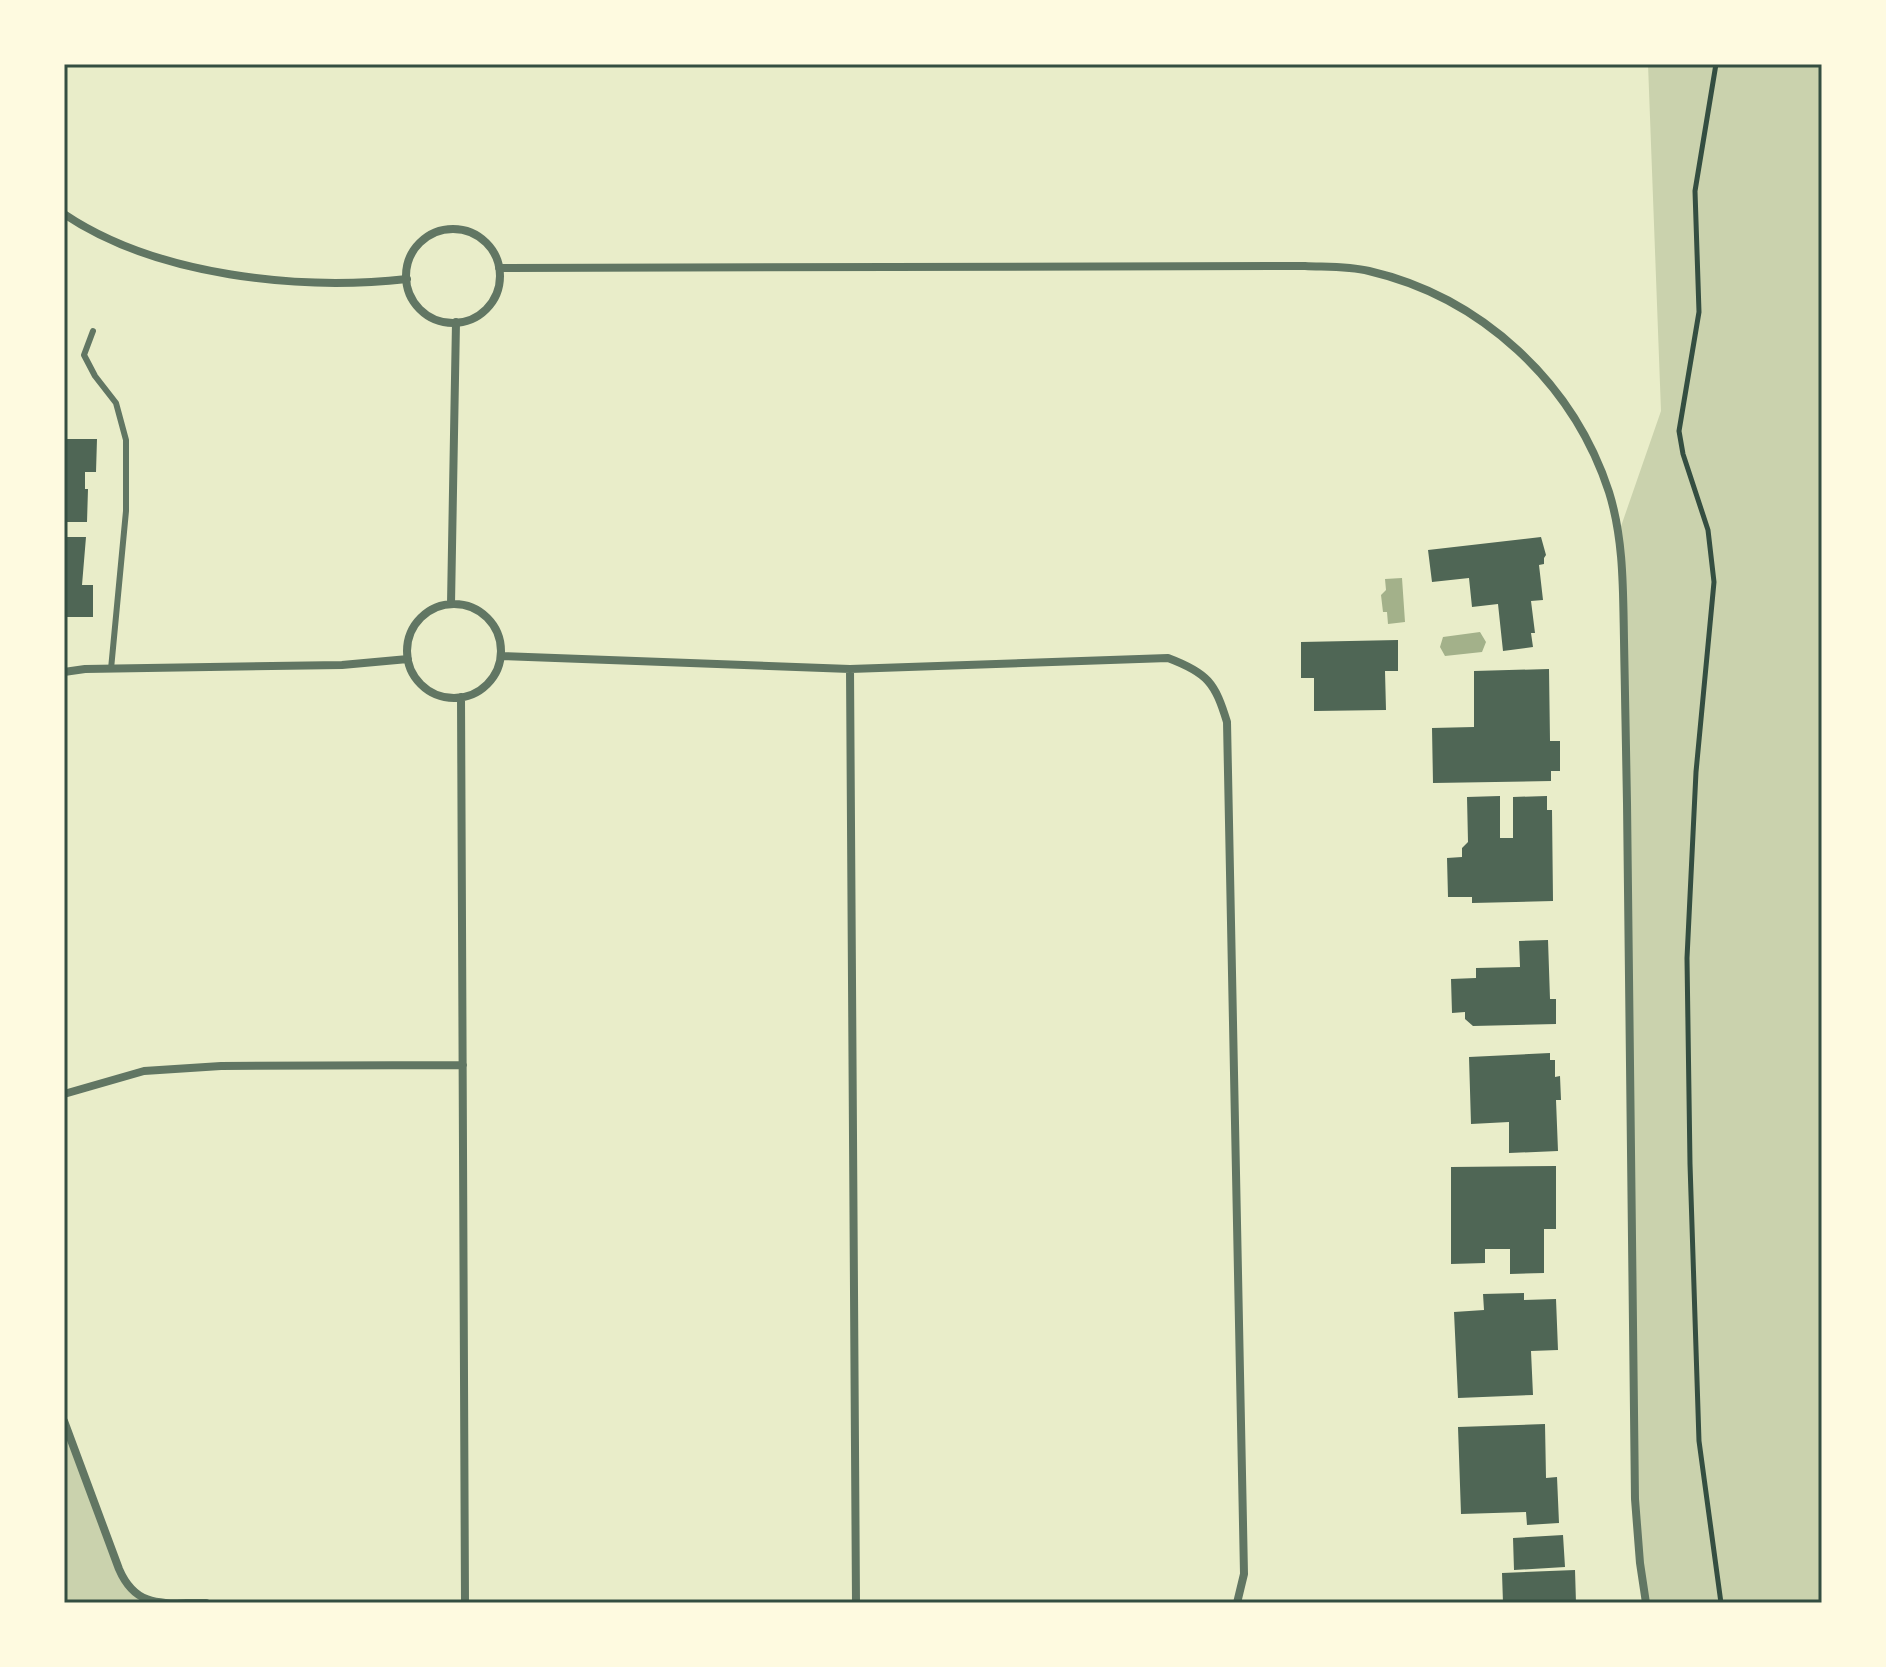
<svg xmlns="http://www.w3.org/2000/svg" width="1886" height="1667" font-family="'Open Sans',sans-serif">
<style>
.green{fill:#cad2ad}
.water{fill:#a3b18a}
.building{fill:#4f6655}
.lines{fill:none;stroke-linecap:round;stroke-linejoin:round}
.path{stroke:#344e41;stroke-width:5}
.service{stroke:#617663;stroke-width:6}
.minor{stroke:#617663;stroke-width:8}
.neatline{fill:none;stroke:#344e41;stroke-width:3}
</style>
<rect width="100%" height="100%" fill="#e9edc9"/>
<path class="green" d="M1648 64H1822V1603H1646L1640 1563 1618 535 1661 411Z
M64 1421 119 1569 147 1600 204 1603H64Z"/>
<path class="water" d="M1402 578 1405 622 1388 624 1387 612H1383L1381 595 1386 590 1385 579Z
M1480 632 1486 642 1482 652 1445 656 1440 647 1443 637Z"/>
<path class="building" d="M64 439H97L96 472H85V489H88L87 522H64Z
M64 537H86L82 585H93V617H64Z
M1541 537 1546 555 1544 558V564L1539 565 1543 600 1531 601 1535 633H1531L1533 647 1503 651 1498 604 1472 607 1469 578 1432 582 1428 550Z
M1398 640V671H1385L1386 710 1314 711V678H1301V642Z
M1549 669 1550 741H1560V771H1551V781L1433 783 1432 728 1474 727V671Z
M1500 796V838H1513V797L1547 796V810H1552L1553 901 1472 903V897H1448L1447 858 1462 857V848L1468 842 1467 797Z
M1548 940 1550 999H1556V1024L1473 1026 1465 1019V1012L1452 1013 1451 979 1476 978V968L1520 967 1519 941Z
M1550 1053V1060H1555V1077L1560 1076 1561 1100H1556L1558 1151 1509 1153V1122L1471 1124 1469 1057Z
M1556 1166V1229H1544V1273L1510 1274V1249H1485V1263L1451 1264V1167Z
M1524 1293V1300L1556 1299 1558 1350 1531 1351 1533 1395 1458 1398 1454 1312 1484 1310 1483 1294Z
M1545 1424 1546 1478 1557 1477 1559 1523 1527 1525 1526 1512 1461 1514 1458 1427Z
M1563 1535 1565 1567 1514 1570 1513 1538Z
M1575 1570 1576 1603H1503L1502 1573Z"/>
<g class="lines">
<path class="path" d="M1716 64 1695 191 1699 312 1679 431 1683 454 1708 530 1714 582 1696 772 1687 958 1690 1164 1699 1441 1721 1603"/>
<path class="service" d="M93 331 84 355 95 376 116 403 126 440V511L111 669"/>
<path class="minor" d="M64 214C156 276 299 291 407 279
M406 276a47 47 0 1 1 94 0a47 47 0 1 1-94 0Z
M499 268 1305 266C1326 267 1349 266 1369 271 1481 297 1573 382 1609 492 1624 540 1623 591 1624 640 1625 694 1626 749 1627 803 1631 1035 1633 1267 1635 1499L1640 1563 1646 1603
M451 604 456 322
M407 651a47 47 0 1 1 94 0a47 47 0 1 1-94 0Z
M501 656 850 669 1168 658C1208 673 1215 683 1227 722L1244 1574 1237 1603
M850 669 856 1603
M64 672 85 669 342 665 408 659
M461 697 465 1603
M64 1094 144 1071 221 1066 463 1065
M64 1421 119 1569C137 1611 166 1602 206 1603"/>
</g>
<rect width="1886" height="1667" fill="none" stroke="#fefae0" stroke-width="132"/>
<rect x="66" y="66" width="1754" height="1535" class="neatline"/>
</svg>
